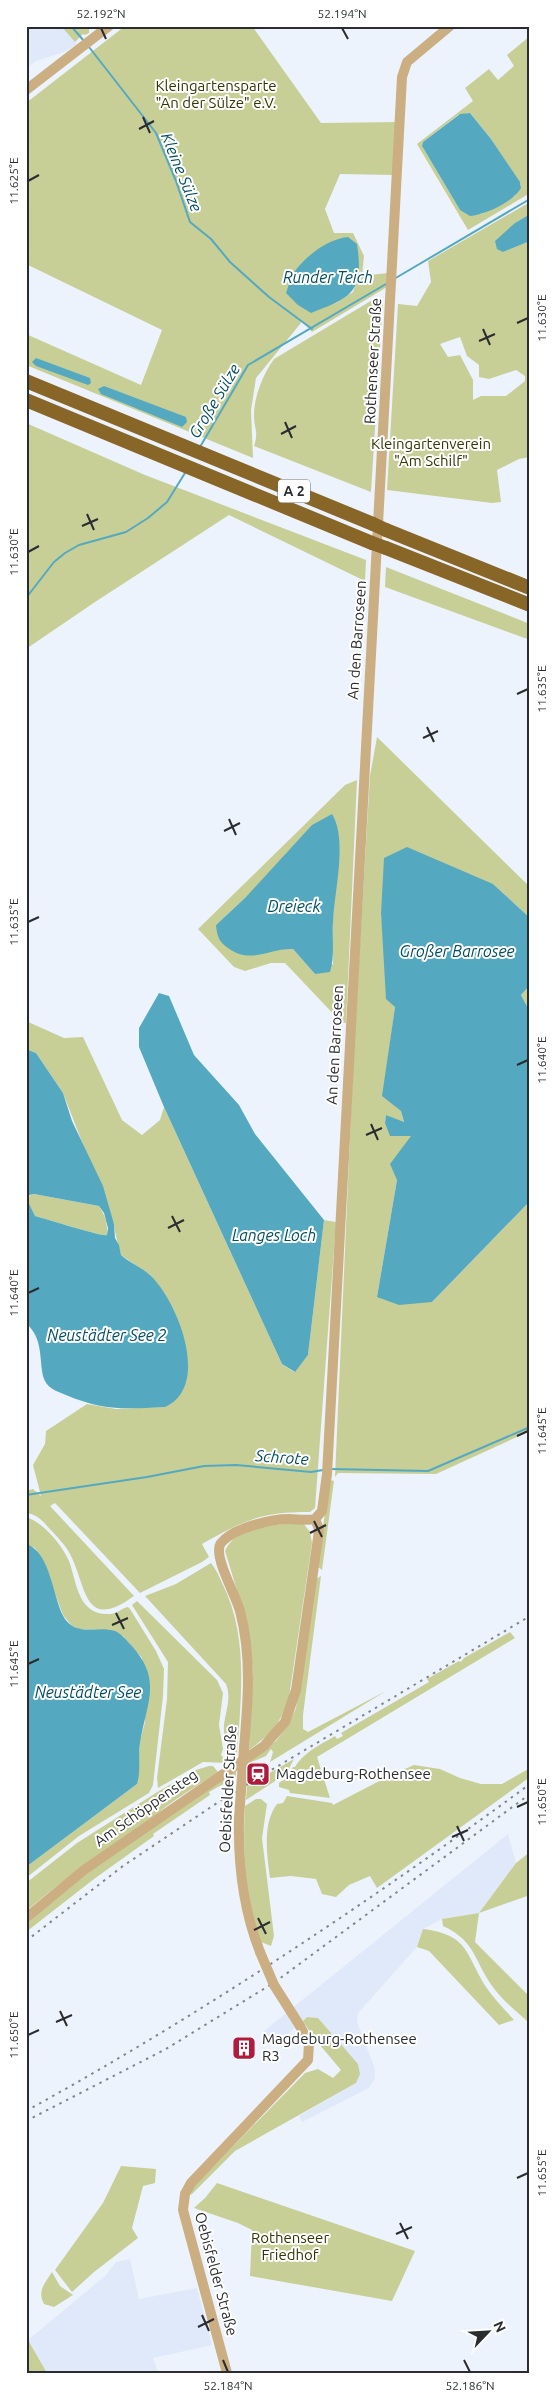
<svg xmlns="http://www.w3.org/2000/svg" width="556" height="2399" font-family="Ubuntu,sans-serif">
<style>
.built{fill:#dfe9f9}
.green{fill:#c7cf97;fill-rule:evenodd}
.water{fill:#54a9c1}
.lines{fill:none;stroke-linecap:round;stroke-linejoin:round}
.stream{stroke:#54a9c1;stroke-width:2}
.tertiary{stroke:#cbaf83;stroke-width:10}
.motorway{stroke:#886628;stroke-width:14}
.rail{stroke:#82868c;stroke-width:2;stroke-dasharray:2.5 5;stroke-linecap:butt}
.tertiary-bridge{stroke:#cbaf83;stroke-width:10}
.motorway-bridge{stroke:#886628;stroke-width:14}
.ticks{fill:none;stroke:#2a2c2f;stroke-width:2}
.labels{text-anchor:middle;stroke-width:4;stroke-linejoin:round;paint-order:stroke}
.shield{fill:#fff;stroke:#6a6b6d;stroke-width:1}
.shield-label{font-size:14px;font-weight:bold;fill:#2a2c2f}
.park-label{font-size:15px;fill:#333701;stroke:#fff}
.street-label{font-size:15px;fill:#2a2c2f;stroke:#fff}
.poi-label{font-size:15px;fill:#2a2c2f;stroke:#fff;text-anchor:start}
.water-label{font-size:16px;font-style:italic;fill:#004f60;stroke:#fff}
.neatline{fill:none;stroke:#2a2c2f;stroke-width:2}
.ticks-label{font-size:12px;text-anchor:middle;fill:#2a2c2f}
</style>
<rect width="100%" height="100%" fill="#edf3fc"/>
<path class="built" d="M29 26H61L77 44 64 52 36 61 26 68V28Z
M508 1834 516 1863 479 1913 442 1919 423 1929 417 1947 358 2013 357 2022 375 2069V2078L369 2088 302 2122 299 2116 356 2083 333 2037 318 2018 307 2017 276 2045 264 2031Z
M130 2259 139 2299 197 2288 212 2345 153 2358 158 2373H47L28 2340 105 2276 116 2262Z"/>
<path class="green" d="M61 26H89V33L85 35 83 34 75 42Z
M125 26H252L321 123 397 122 393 175 340 174 325 209 334 233H353L364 256 362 276 388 273 387 287 312 332 298 317 301 323 256 378 251 410 253 458 26 365V334L141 385 162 330 26 264V103ZM361 270 353 292 335 304Z
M530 36V193L468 230 417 144 473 101 465 88 489 69 498 80 514 66 507 55ZM470 113 491 139 521 185 515 196 482 214 460 210 422 146 423 142 458 115Z
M530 202V214L515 223 503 252 530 241V457L519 459 497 470 501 502 492 503 387 490 398 304 417 306 431 282 428 261ZM460 337 467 356 479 365V377L489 379 516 370 525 376V381L506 396H481L473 400V380L460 355 448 357 440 344Z
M374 299 383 301 371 492 254 446C259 431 254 430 254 415 254 397 263 374 274 359Z
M26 423 145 475 366 560 365 581 229 515 95 602 26 649Z
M386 567 530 624V640L385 587Z
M377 737 530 887V918L493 884 383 897 381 913 385 953 395 1007 383 1095 401 1111 404 1123 386 1115 385 1123 412 1135 397 1180 377 1297 432 1302 530 1201V1431L436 1474 338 1473 335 1477 354 1045 370 776Z
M357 780 346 1023 341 1022 285 963H271L245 971 234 967 198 929 345 785ZM246 897 333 920V964L315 974 293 949H283L216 925Z
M530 985V1012L521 995Z
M26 1021 64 1038 83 1037 122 1120 142 1135 160 1120 164 1107 282 1364 294 1372 308 1355 324 1220 336 1222 315 1508 310 1512C260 1512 245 1520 202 1544L209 1557 202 1562 140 1593 55 1503 50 1506 134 1596C83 1633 87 1586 70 1554 65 1544 56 1536 48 1527 42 1520 36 1514 26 1513V1491L33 1489 41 1496 33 1465 45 1444 46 1431 87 1404 116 1409 164 1407 185 1343 173 1309 157 1284 150 1275 121 1255C119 1244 115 1236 114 1224L63 1093 36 1053 26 1049Z
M34 1194 99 1206C105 1215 108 1224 107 1235 102 1237 47 1219 35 1216L26 1197Z
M330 1480 334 1481 322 1570 317 1566Z
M26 1517C43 1522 62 1545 69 1561 77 1583 78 1616 110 1614 116 1614 122 1608 128 1607L130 1609 156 1651 164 1669 163 1696 153 1785 149 1793 79 1836 26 1878V1867L137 1784 140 1741 145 1722 142 1658 123 1636 106 1630 78 1629 71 1625 63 1615 43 1561 35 1548 26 1544Z
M303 1523 310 1532 312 1543 289 1697C279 1726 273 1732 249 1750L253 1671 247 1623 225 1551C235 1525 280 1524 303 1523Z
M211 1563C216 1569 219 1576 222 1583 249 1636 241 1697 237 1754 209 1731 236 1709 226 1684L145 1596 176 1584Z
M321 1576 303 1715V1729L308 1732 386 1691 270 1762 273 1752 271 1749 266 1756 249 1763V1760L276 1741 288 1725 296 1708 316 1579Z
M137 1601 217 1680 223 1693 219 1725 223 1749 221 1755 228 1763 203 1762 158 1788 157 1778 167 1699 168 1662 132 1605Z
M510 1632 515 1638 317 1757 330 1798 290 1793 289 1790 279 1787V1783L288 1777 293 1767H295C303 1753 318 1746 335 1736L337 1739 343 1736 341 1733 429 1682 427 1679 459 1661 461 1662 464 1658Z
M294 1759 286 1774 246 1800 247 1786Z
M414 1765 440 1769 460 1778 481 1784H502L530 1768V1777L377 1888 370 1876 349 1885 336 1897 322 1894 316 1879 291 1876 270 1878C267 1855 262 1824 277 1804L283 1803 287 1796 332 1803 333 1805 391 1775Z
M209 1766H213L218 1772C208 1779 162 1807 159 1813L53 1889 26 1911V1883L77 1843 159 1791 196 1770Z
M236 1768V1777L209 1792 210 1795 153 1834 154 1836 94 1879 26 1932V1925C88 1864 165 1818 236 1768Z
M256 1799H261L267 1804 262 1838 274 1936 271 1946 261 1942C246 1898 242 1852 245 1806Z
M530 1852V1895L479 1913 475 1942 530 1997V2024C519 2013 505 2003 496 1991 474 1964 478 1942 443 1926L442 1919 479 1913 516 1863Z
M423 1929C469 1935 465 1953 486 1987 494 1999 505 2010 514 2020L499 2025 429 1951 417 1947Z
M307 2017 318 2018 358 2064 360 2074 356 2083 235 2151 191 2195 192 2188 305 2073 318 2069 333 2078 341 2070 314 2038 303 2021Z
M121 2166 156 2169 155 2183 143 2186 132 2228 138 2238 94 2272 72 2292 55 2270 103 2203Z
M217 2183 415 2251 392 2301 250 2276 252 2230 238 2223 194 2208 205 2198Z
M52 2272 60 2286 73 2295 54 2307 44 2304C37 2291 45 2283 52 2272Z
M28 2340 47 2373H26V2341Z"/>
<path class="water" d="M470 113 491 139 520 182 521 188C513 202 485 215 470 216L460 210 422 146 423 142 460 114Z
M530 214V241L503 252 497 249 495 241 515 223Z
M348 237 357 244C364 292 353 297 311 313L298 305 286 293C289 286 290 276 295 271 307 255 328 239 348 237Z
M36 358 90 378 91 383 88 385 36 366 32 362Z
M104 386 186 417 187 422 182 427 101 394 98 389Z
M332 814C348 840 334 892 333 922 332 939 335 956 330 972L315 974 293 949C269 948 251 965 228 948 219 942 217 936 216 925L246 897 312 825Z
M407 847 493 884 530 918V985L521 995 530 1012V1201L432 1302 399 1305 377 1297 397 1180 390 1164 411 1136H390L385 1123 386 1115 404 1122 401 1111 382 1096 395 1007 386 999 381 913 384 858Z
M159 993 169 996 194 1055 239 1105 255 1134 324 1220 308 1355 295 1372 282 1364 164 1107 139 1047V1028Z
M26 1049 36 1053 63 1093 72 1121 103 1186 114 1224 115 1238 119 1245 121 1255C130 1263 141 1267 150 1275 177 1300 212 1386 165 1407 125 1409 104 1411 66 1395 56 1391 46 1388 43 1376 39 1355 43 1339 26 1323V1197L35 1216C47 1219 102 1237 107 1235L108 1228 104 1213 99 1206 34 1194 26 1196Z
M26 1544C51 1551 53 1601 65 1619 78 1637 98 1625 115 1631 122 1634 127 1641 132 1646 163 1681 146 1703 140 1743 138 1756 141 1772 137 1784L26 1867Z"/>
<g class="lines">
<path class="stream" d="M71 26 84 41
M89 47 156 133 176 181 190 222 211 239 230 262 269 297 312 329
M394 279 530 199
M200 447 248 365 386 284
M26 598 54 562 65 553 79 545 126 532 148 518 167 502 185 473
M331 1469 428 1471 530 1427
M26 1495 147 1477 204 1466 236 1465 311 1472 323 1470"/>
<path class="tertiary" d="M26 90 109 26
M315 1519 322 1511 327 1474 402 77 407 62 450 26
M244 1748C248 1702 252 1656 240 1611 236 1595 212 1555 221 1543 233 1528 271 1519 289 1519 297 1519 307 1521 315 1519
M239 1819C238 1864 243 1909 260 1952
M26 1918 84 1870 264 1746 285 1722 296 1690 318 1538 319 1529 315 1519
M227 2373 183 2210 185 2194 191 2183 308 2060 309 2043 300 2026"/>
<path class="motorway" d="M26 381 373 524
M26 400 372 543
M386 530 530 588
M386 548 530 605"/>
<path class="rail" d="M26 1941 123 1866 226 1797 530 1616
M26 2111C202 2014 368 1903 530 1784
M26 2121 166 2049 275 1982 530 1794"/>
<path class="tertiary-bridge" d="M239 1819 244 1748
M260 1952 274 1985 300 2026"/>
<path class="motorway-bridge" d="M373 524 386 530
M372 543 386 548"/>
</g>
<path class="ticks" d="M101 28 106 39M342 28 348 39M143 117 150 133M139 129 154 121M28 181 39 175M517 323 528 318M483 329 490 345M479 341 495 334M285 422 292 438M281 434 296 426M87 514 94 530M82 526 98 519M28 552 39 546M517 694 528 689M427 727 434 742M423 738 438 731M229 819 236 835M224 831 240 823M28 922 39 917M517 1065 528 1060M371 1124 378 1140M366 1135 382 1128M172 1216 180 1232M168 1228 184 1220M28 1293 39 1288M517 1436 528 1431M314 1521 322 1537M310 1533 326 1525M116 1613 124 1629M112 1625 128 1618M28 1664 39 1659M517 1807 528 1802M457 1826 464 1841M452 1837 468 1830M258 1918 266 1934M254 1930 270 1922M60 2011 67 2026M56 2022 72 2015M28 2035 39 2030M517 2178 528 2173M400 2223 408 2239M396 2234 412 2227M202 2315 209 2331M198 2327 214 2319M223 2360 228 2372M464 2360 470 2372"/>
<defs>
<g id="station-square" transform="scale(1.25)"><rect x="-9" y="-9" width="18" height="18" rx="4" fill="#af1b3d" stroke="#fff"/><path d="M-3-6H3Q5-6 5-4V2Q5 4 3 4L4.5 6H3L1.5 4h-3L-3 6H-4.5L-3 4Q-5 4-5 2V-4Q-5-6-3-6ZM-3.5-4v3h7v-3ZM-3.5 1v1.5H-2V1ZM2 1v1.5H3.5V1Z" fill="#fff"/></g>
<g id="building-square" transform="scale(1.25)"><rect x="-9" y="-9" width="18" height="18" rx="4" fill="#af1b3d" stroke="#fff"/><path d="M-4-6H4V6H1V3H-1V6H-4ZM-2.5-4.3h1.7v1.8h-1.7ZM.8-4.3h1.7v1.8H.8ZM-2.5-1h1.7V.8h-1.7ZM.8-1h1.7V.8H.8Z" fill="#fff"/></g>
</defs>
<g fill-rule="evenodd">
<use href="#station-square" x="258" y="1774"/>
<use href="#building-square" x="244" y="2048"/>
</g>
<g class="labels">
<rect class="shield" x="278" y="479.5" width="32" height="23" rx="4"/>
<g class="shield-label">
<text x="294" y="496">A 2</text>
</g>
<g class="park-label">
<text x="216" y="91">Kleingartensparte<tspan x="216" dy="17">"An der Sülze" e.V.</tspan></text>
<text x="431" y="449">Kleingartenverein<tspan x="431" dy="17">"Am Schilf"</tspan></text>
<text x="290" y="2243">Rothenseer<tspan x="290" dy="17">Friedhof</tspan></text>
</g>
<g class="street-label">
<text transform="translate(373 361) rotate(-87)" y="5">Rothenseer Straße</text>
<text transform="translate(357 640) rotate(-86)" y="5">An den Barroseen</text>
<text transform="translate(335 1045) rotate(-87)" y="5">An den Barroseen</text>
<text transform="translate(228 1789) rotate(-87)" y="5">Oebisfelder Straße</text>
<text transform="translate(146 1808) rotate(-35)" y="5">Am Schöppensteg</text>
<text transform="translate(216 2274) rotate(75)" y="5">Oebisfelder Straße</text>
</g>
<g class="poi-label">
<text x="276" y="1779">Magdeburg-Rothensee</text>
<text x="262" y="2044">Magdeburg-Rothensee<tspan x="262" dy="17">R3</tspan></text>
</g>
<g class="water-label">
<text transform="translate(182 172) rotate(68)" y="6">Kleine Sülze</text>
<text x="328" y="283">Runder Teich</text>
<text transform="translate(214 401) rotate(-59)" y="6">Große Sülze</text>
<text x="294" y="912">Dreieck</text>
<text x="457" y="957">Großer Barrosee</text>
<text x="274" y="1241">Langes Loch</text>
<text x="107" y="1341">Neustädter See 2</text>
<text transform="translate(282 1457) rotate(4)" y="6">Schrote</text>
<text x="88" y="1698">Neustädter See</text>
</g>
</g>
<rect width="556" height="2399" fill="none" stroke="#ffffff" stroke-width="55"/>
<g transform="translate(488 2332) rotate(65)" stroke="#ffffff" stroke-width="4" paint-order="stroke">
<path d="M0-4L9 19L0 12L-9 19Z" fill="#2a2c2f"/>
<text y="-8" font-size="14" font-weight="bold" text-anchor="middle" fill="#2a2c2f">N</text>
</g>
<rect x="28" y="28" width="500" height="2344" class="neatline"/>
<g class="ticks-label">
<text x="101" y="18">52.192°N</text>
<text x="342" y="18">52.194°N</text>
<text transform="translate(14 181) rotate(-90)" y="4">11.625°E</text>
<text transform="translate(542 318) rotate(-90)" y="4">11.630°E</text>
<text transform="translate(14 552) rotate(-90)" y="4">11.630°E</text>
<text transform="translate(542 689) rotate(-90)" y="4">11.635°E</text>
<text transform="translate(14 922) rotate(-90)" y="4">11.635°E</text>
<text transform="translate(542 1060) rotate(-90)" y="4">11.640°E</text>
<text transform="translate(14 1293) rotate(-90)" y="4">11.640°E</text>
<text transform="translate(542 1431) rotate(-90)" y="4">11.645°E</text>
<text transform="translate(14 1664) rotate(-90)" y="4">11.645°E</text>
<text transform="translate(542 1802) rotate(-90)" y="4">11.650°E</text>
<text transform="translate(14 2035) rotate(-90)" y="4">11.650°E</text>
<text transform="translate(542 2173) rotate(-90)" y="4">11.655°E</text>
<text x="228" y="2390">52.184°N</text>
<text x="470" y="2390">52.186°N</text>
</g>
</svg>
